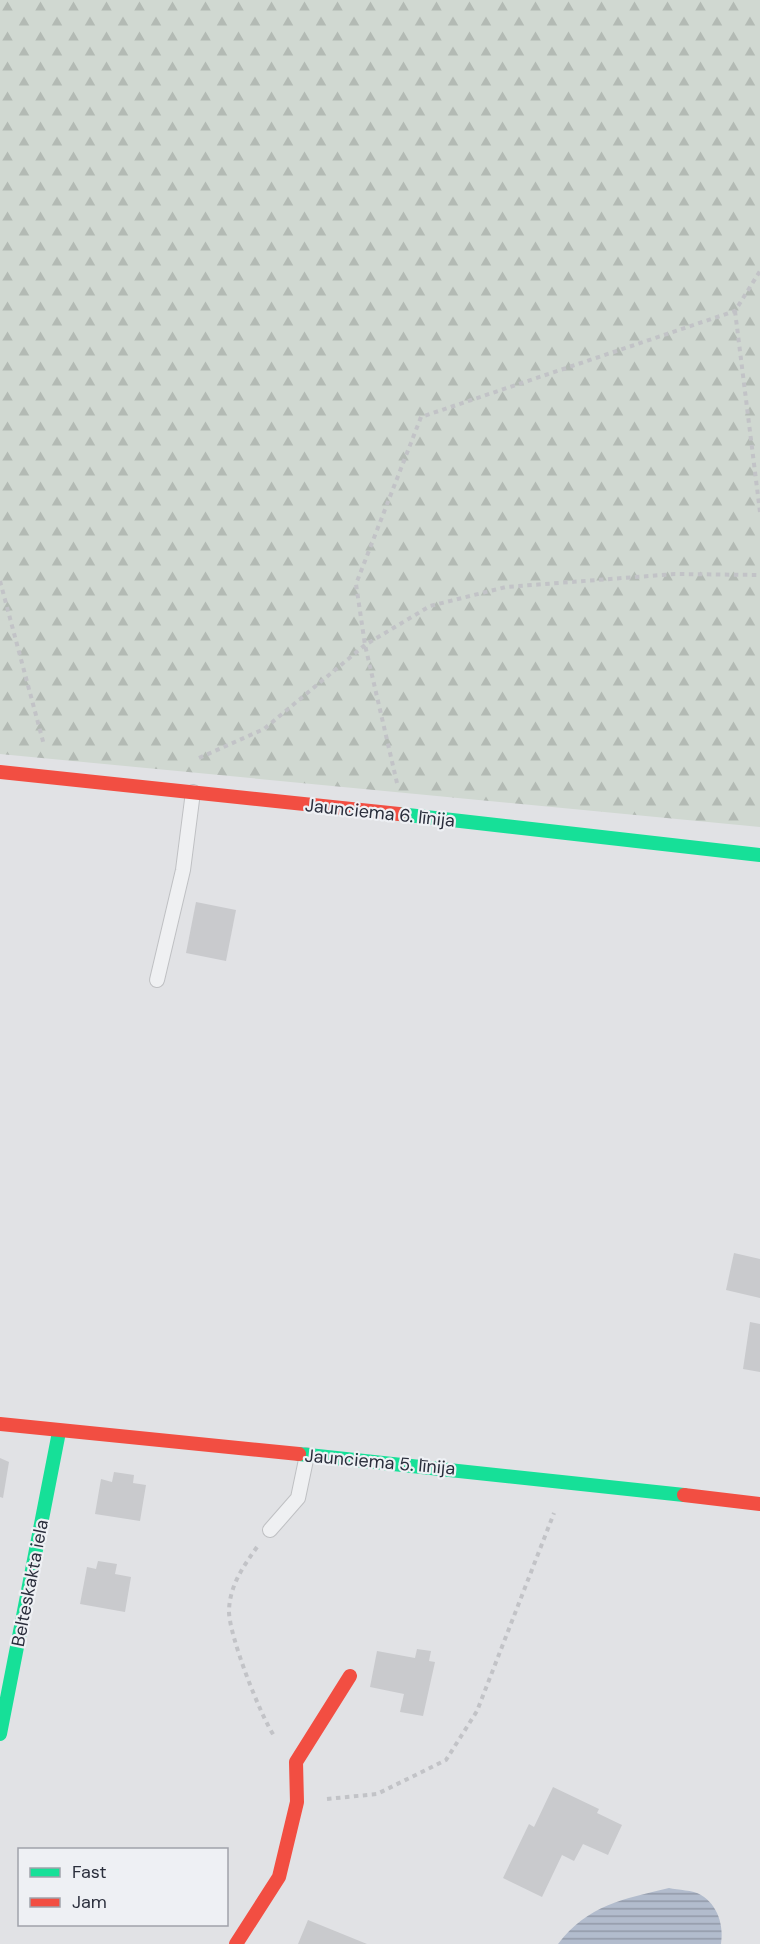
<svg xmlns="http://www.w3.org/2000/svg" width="760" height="1944" viewBox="0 0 760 1944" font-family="'DM Sans',sans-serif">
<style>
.forest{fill:url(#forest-firs)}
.water{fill:url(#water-rules)}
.building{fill:#c9cacd}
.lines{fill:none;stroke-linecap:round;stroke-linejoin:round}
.lane-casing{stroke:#bfc0c3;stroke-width:16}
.path{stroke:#c2c3c7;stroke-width:4;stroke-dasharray:4.5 4.5;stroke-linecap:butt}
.lane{stroke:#eff0f2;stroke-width:14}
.fast{stroke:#16e098;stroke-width:14}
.jam{stroke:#f24e42;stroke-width:14}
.labels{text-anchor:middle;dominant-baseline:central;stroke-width:4.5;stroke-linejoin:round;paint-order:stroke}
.street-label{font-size:18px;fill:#2a2e3c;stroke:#eef0f4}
</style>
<defs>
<pattern id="forest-firs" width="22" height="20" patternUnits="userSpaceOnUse" patternTransform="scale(1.5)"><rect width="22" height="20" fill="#d0d8d1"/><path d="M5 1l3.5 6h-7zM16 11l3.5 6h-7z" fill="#b3bab4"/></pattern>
<pattern id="water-rules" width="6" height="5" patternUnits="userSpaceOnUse" patternTransform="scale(1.5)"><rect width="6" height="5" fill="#b2bccd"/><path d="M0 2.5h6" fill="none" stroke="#9199a8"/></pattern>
</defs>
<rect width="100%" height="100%" fill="#e1e2e5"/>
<polygon class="forest" points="0,0 760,0 760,827 0,754"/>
<path class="water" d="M669,1888C678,1890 693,1890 701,1895C718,1905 724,1926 721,1944H558C588,1905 623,1899 669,1888Z"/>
<g class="building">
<polygon points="196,902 236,910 226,961 186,953"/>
<polygon points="734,1253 760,1259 760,1298 726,1290"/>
<polygon points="750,1322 760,1324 760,1372 743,1369"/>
<polygon points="0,1458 9,1462 3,1498 0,1497"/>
<polygon points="114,1472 134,1475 133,1483 146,1485 140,1521 95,1514 101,1479 112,1482"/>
<polygon points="98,1561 117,1564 115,1574 131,1577 125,1612 80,1604 87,1567 96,1569"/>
<polygon points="417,1649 431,1651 429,1661 435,1662 423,1716 400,1712 404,1694 370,1687 377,1651 415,1658"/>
<polygon points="553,1787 599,1809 597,1813 622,1825 608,1855 583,1844 574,1861 562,1855 542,1897 503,1878 529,1824 534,1827"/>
<polygon points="308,1920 367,1944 298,1944"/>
</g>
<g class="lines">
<g class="lane-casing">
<g id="lane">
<polyline points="157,980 183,870 193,792"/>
<polyline points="270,1530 298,1498 307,1455"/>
</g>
</g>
<g class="path">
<polyline points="735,311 760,512"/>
<polyline points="0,581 44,745"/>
<polyline points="199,758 264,729 365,645 430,606 506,587 675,574 760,575"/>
<polyline points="397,783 365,645 356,584 421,417 735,311 760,271"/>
<path d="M257,1547C243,1567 230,1585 229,1610C228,1633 261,1718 275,1737"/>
<polyline points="327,1799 377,1794 446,1760 477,1711 554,1513"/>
</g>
<use href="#lane" class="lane"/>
<g class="fast">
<polyline points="399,814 760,855"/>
<polyline points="299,1454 684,1495"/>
<polyline points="0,1734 59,1432"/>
</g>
<g class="jam">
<polyline points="0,772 399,814"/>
<polyline points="0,1424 299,1454"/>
<polyline points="684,1495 760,1504"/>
<polyline points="236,1944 279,1877 297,1802 296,1762 350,1676"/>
</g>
</g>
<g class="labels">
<g class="street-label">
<text transform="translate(380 813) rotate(6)">Jaunciema 6. līnija</text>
<text transform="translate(380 1462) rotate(5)">Jaunciema 5. līnija</text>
<text transform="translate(30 1583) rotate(-79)">Belteskakta iela</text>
</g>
</g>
<rect x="18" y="1848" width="210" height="78" fill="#eef0f4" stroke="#a0a2aa" stroke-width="1.5"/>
<rect x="30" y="1868" width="30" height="9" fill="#16e098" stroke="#a0a2aa" stroke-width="1.5"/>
<text x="72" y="1878" font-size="18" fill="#2a2e3c">Fast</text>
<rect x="30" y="1898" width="30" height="9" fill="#f24e42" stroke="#a0a2aa" stroke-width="1.5"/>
<text x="72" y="1908" font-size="18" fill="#2a2e3c">Jam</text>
</svg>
